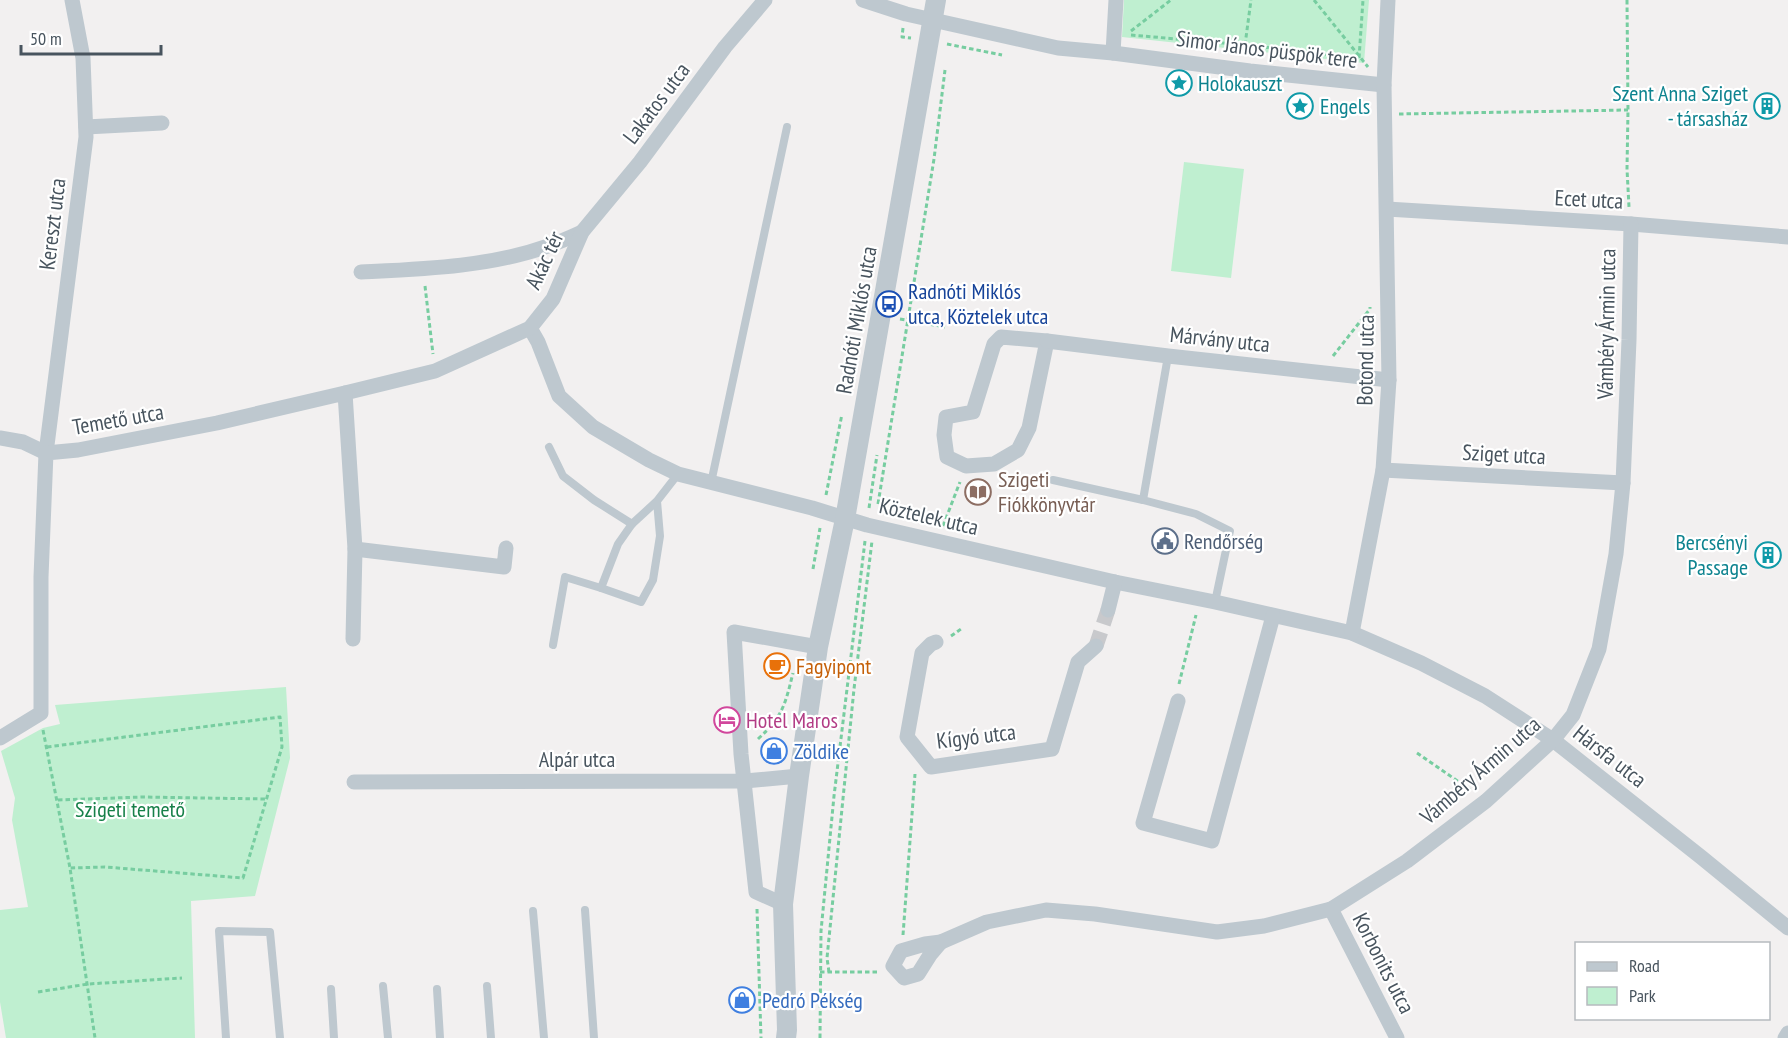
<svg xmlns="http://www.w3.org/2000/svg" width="1788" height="1038" viewBox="0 0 1788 1038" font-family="'PT Sans Narrow',sans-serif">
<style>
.green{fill:#bfefd0}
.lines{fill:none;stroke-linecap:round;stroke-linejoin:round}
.minor-tunnel{stroke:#c8c9cc;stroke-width:15;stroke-dasharray:15 8;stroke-linecap:butt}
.path{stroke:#77cda0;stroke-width:3;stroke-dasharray:4.5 3;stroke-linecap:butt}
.service{stroke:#bec8cf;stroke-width:8}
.minor{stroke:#bec8cf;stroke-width:15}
.tertiary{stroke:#bec8cf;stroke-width:20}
.labels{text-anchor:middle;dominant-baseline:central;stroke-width:4.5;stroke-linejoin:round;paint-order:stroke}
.street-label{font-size:22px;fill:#48545e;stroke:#fff}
.culture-label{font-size:22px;fill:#0d838f;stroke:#fff;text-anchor:start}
.transit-label{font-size:22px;fill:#164399;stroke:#fff;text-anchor:start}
.education-label{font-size:22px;fill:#785e54;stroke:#fff;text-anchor:start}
.service-label{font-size:22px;fill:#4e5e75;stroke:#fff;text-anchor:start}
.food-label{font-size:22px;fill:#c56008;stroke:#fff;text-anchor:start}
.hotel-label{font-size:22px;fill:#b23c85;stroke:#fff;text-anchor:start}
.shop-label{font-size:22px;fill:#366cbe;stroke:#fff;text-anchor:start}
.park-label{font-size:22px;fill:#178049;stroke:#fff}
</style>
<rect width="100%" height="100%" fill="#f2f0f0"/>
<g class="green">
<polygon points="1124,0 1369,0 1364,63 1122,37"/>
<polygon points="1184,162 1244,169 1231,278 1171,271"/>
<polygon points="286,687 290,758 255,896 191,901 195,1038 6,1038 0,1002 0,910 28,907 12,820 15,798 1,751 43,728 60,724 55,705"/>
</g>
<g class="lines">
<polyline class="minor-tunnel" points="1096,646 1108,610"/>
<g class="path">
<polyline points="1314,0 1368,67"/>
<polyline points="1627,0 1628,110 1627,169 1629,207"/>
<polyline points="903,28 902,37 911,38"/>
<polyline points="1131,31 1171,0"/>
<polyline points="1131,35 1245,45 1359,58"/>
<polyline points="947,44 1002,55"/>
<polyline points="1245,45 1251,0"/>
<polyline points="1359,58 1363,0"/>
<polyline points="1399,114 1628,110"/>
<polyline points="425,286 433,354"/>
<polyline points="900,319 945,327"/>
<polyline points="1333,356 1370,309 1370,307"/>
<polyline points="826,495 842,414"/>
<polyline points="878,504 934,159 945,70"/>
<polyline points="869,508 877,455"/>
<polyline points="943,526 960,482"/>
<polyline points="813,569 820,528"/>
<polyline points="951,636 961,629"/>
<polyline points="1179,684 1196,615"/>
<polyline points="43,730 70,868 95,1038"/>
<path d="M758,739C783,716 785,705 793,673"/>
<polyline points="47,747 280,717 282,747 243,878 105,867 70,868"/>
<polyline points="1417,753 1472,791"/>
<polyline points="58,800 142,797 266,799"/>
<polyline points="757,909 761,1038"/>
<polyline points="903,935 915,774"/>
<polyline points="820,972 878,972"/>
<polyline points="829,972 827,958 854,689 872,541"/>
<polyline points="38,992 88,984 182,978"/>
<polyline points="820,1038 821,931 834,796 865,541"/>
</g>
<g class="service">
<polyline points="1168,356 1143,500 1196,514 1230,531 1215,602"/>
<polyline points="549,447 563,476 594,500 632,524"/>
<polyline points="1053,480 1143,500"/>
<polyline points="711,483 787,127"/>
<polyline points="657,501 632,524 618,544 601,588 641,602 653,580 660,536 657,501 678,474"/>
<polyline points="553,645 565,577 601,588"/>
<polyline points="585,910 594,1038"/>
<polyline points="533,911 544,1038"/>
<polyline points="383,986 388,1038"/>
<polyline points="487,986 491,1038"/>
<polyline points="331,989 334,1038"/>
<polyline points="437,989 440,1038"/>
<polyline points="226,1038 219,931 270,932 280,1038"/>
</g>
<g class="minor">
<polyline points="863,0 906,14 1058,48 1113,53 1250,71 1384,85"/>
<polyline points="1113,53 1116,0"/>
<polyline points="86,127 162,123"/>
<polyline points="1387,209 1631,224 1788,237"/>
<path d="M361,272C423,269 489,267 548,246C560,242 571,237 582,232"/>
<polyline points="530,328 538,342 559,396 593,427 649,460 678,474 812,508 867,525 1115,582 1215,602 1352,633 1421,663 1485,696 1553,740 1701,857 1788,928"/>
<polygon points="1001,337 1047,341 1029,428 1018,450 994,464 966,466 947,457 944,435 946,417 973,412 994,344"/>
<polyline points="1047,341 1168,356 1389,380"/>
<polyline points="345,393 435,371 530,328 553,299 582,232 640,162 725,47 765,0"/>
<polyline points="0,438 23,442 46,453 86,137 83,58 72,0"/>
<polyline points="1383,470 1623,483"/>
<polyline points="355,549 504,567 506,548"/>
<polyline points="1108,610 1115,582"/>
<polyline points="1352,633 1383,470 1389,380 1384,85 1388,0"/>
<polyline points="936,642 931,644 922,653 907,737 931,767 1052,749 1078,662 1096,646"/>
<polyline points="1178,701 1143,823 1212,841 1273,616"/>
<polyline points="0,738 41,713 41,577 46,453 78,450 217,423 345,393 355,549 353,639"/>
<polyline points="354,782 745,781 799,776"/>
<polyline points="783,904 756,892 741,754 734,632 818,647"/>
<polyline points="1331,909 1397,1038"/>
<polyline points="941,942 987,922 1046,910 1095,914 1217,932 1264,926 1331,909 1407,861 1486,801 1553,740 1573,715 1599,649 1616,554 1623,483 1629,340 1631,224"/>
<polygon points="941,942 930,955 918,974 904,978 893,966 901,951 925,944"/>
<polyline points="1785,1038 1788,1033"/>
</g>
<polyline class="tertiary" points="786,1038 787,1030 783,904 799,776 818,647 845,519 936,0"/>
</g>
<defs>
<g id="sight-ring" transform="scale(1.35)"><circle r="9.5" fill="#fff" stroke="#0f9aa8" stroke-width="1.5"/><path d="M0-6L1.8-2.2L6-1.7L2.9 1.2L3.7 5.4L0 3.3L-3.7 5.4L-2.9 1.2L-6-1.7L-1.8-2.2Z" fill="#0f9aa8"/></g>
<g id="building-ring" transform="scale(1.35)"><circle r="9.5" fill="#fff" stroke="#0f9aa8" stroke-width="1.5"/><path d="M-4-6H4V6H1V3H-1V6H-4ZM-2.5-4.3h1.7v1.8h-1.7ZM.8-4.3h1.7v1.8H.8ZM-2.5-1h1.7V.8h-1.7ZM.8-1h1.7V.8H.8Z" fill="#0f9aa8"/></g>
<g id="bus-ring" transform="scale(1.35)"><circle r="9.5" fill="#fff" stroke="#1a4fb4" stroke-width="1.5"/><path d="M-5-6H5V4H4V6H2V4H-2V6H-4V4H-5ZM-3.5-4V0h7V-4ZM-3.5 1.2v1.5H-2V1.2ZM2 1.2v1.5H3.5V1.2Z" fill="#1a4fb4"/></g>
<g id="library-ring" transform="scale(1.35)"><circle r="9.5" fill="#fff" stroke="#8d6e63" stroke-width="1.5"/><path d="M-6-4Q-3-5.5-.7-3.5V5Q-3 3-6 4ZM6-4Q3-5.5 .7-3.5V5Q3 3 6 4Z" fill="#8d6e63"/></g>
<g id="civic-ring" transform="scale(1.35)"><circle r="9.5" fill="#fff" stroke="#5c6f8a" stroke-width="1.5"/><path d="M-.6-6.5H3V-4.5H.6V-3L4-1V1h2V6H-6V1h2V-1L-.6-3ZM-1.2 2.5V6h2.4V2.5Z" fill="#5c6f8a"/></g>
<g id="cafe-ring" transform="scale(1.35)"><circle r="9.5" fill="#fff" stroke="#e8710a" stroke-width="1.5"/><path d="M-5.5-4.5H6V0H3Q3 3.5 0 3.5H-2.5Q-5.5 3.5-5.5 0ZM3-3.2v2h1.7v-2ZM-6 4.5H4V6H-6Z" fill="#e8710a"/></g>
<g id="hotel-ring" transform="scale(1.35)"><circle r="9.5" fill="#fff" stroke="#d1479c" stroke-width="1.5"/><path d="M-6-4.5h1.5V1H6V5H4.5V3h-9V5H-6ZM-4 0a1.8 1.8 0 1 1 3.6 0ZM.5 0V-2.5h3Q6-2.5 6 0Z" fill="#d1479c"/></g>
<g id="shop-ring" transform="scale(1.35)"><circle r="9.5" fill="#fff" stroke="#3f7fe0" stroke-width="1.5"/><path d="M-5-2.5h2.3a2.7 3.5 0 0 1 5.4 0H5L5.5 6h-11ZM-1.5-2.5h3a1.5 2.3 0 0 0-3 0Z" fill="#3f7fe0"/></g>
</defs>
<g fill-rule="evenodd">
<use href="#sight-ring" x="1179" y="83"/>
<use href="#sight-ring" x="1300" y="106"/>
<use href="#building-ring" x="1767" y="106"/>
<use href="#bus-ring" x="889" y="304"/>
<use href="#library-ring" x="978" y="492"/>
<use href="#civic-ring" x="1165" y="541"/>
<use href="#building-ring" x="1768" y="555"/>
<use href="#cafe-ring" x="777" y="666"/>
<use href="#hotel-ring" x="727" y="720"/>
<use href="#shop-ring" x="774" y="751"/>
<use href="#shop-ring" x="742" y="1000"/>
</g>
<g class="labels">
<g class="street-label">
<text transform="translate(1267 49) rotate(7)">Simor János püspök tere</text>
<text transform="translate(656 103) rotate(-53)">Lakatos utca</text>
<text transform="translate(1589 199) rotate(3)">Ecet utca</text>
<text transform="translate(52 224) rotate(-83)">Kereszt utca</text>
<text transform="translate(544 260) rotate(-65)">Akác tér</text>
<text transform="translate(856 320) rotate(-80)">Radnóti Miklós utca</text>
<text transform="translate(1606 324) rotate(-89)">Vámbéry Ármin utca</text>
<text transform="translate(1220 339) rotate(6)">Márvány utca</text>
<text transform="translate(1365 360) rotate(-89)">Botond utca</text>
<text transform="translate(118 419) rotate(-10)">Temető utca</text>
<text transform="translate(1504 454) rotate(3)">Sziget utca</text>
<text transform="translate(929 516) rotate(13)">Köztelek utca</text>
<text transform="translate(976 736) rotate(-7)">Kígyó utca</text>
<text transform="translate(1610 756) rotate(38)">Hársfa utca</text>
<text x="577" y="759">Alpár utca</text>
<text transform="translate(1480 770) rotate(-41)">Vámbéry Ármin utca</text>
<text transform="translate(1384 963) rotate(63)">Korbonits utca</text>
</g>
<g class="culture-label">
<text x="1198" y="83">Holokauszt</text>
<text x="1748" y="93" text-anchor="end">Szent Anna Sziget<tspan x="1748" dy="25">- társasház</tspan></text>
<text x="1320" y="106">Engels</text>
<text x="1748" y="542" text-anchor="end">Bercsényi<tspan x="1748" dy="25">Passage</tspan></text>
</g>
<g class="transit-label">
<text x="908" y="291">Radnóti Miklós<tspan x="908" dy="25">utca, Köztelek utca</tspan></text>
</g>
<g class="education-label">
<text x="998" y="479">Szigeti<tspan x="998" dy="25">Fiókkönyvtár</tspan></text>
</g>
<g class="service-label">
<text x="1184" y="541">Rendőrség</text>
</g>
<g class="food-label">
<text x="796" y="666">Fagyipont</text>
</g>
<g class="hotel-label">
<text x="746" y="720">Hotel Maros</text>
</g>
<g class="shop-label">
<text x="794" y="751">Zöldike</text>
<text x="762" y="1000">Pedró Pékség</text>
</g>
<g class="park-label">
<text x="130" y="809">Szigeti temető</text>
</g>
</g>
<rect x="1575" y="942" width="195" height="78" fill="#ffffff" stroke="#b6bbbf" stroke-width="1.5"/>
<rect x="1587" y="962" width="30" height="9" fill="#bec8cf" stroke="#b6bbbf" stroke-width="1.5"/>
<text x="1629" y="972" font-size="18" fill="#48545e">Road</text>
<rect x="1587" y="987" width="30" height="18" fill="#bfefd0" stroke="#b6bbbf" stroke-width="1.5"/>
<text x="1629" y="1002" font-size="18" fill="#48545e">Park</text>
<path d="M21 45v9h140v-9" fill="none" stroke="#48545e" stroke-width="3"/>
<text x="30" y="45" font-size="18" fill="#48545e" stroke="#ffffff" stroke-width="4.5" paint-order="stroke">50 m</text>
</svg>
